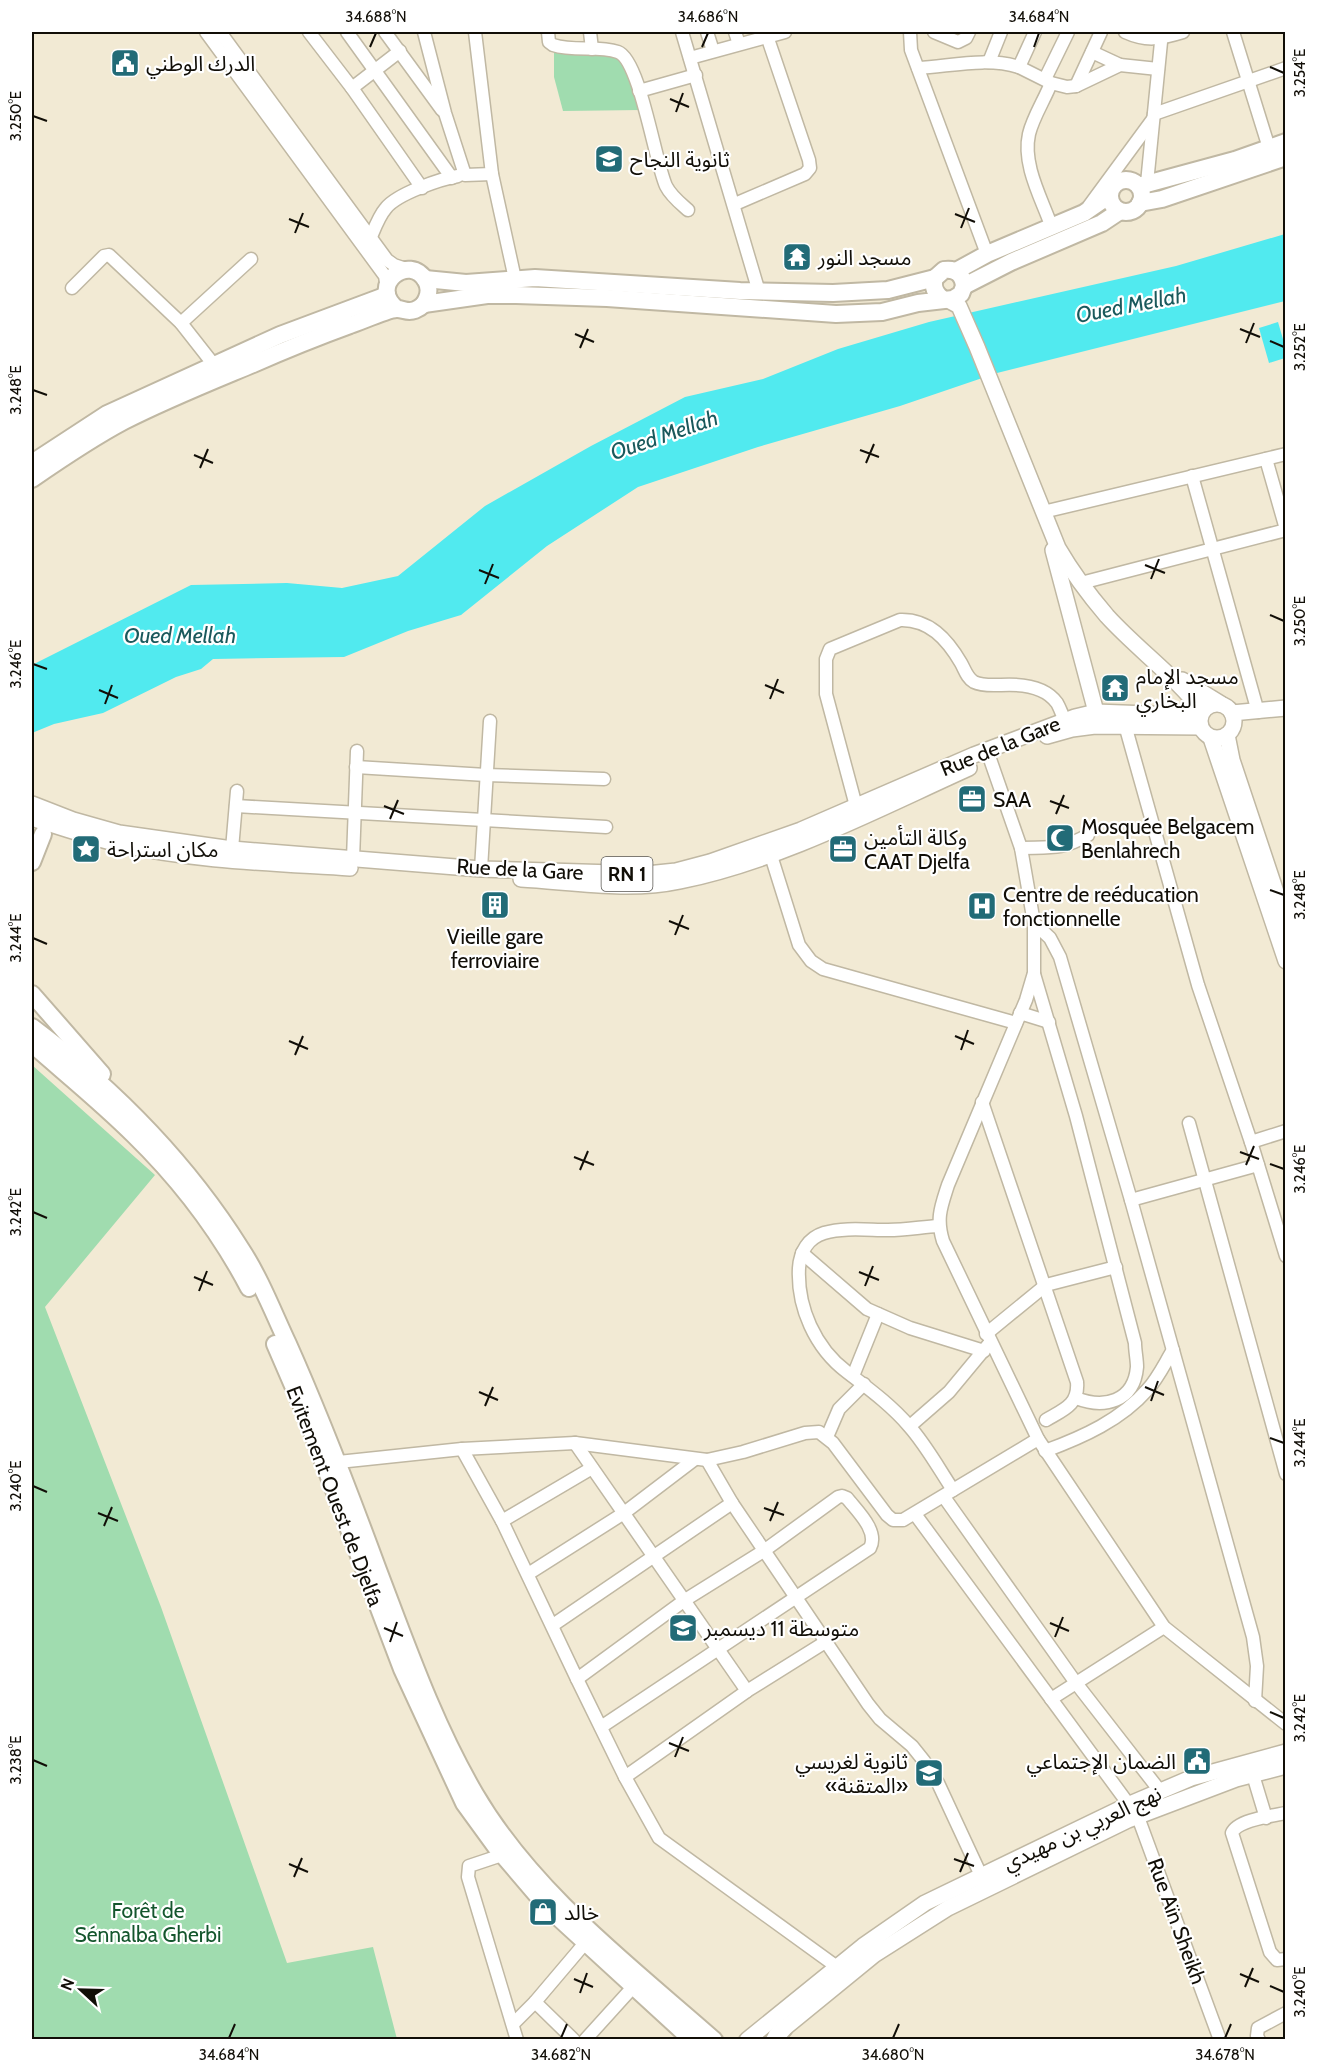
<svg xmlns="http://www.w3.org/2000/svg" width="1317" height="2071" viewBox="0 0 1317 2071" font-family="Cabin,'Noto Sans Arabic',sans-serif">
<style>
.green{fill:#a0dcaf}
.water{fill:#51eaef}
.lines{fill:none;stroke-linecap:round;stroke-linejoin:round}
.minor-casing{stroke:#c0b8a3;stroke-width:15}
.major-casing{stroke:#c0b8a3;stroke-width:18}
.highway-casing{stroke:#c0b8a3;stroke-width:20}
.minor{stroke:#fff;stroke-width:12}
.major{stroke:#fff;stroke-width:15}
.highway{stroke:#fff;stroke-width:16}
.ticks{fill:none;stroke:#110e07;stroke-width:2}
.labels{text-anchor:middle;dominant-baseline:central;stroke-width:4.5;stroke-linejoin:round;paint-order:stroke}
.shield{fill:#fff;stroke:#585651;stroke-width:1.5}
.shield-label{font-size:20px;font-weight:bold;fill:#110e07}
.poi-label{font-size:21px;fill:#110e07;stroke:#fff;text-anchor:start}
.street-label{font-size:21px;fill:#110e07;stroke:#fff}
.park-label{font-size:21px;fill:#14562d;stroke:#fff}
.water-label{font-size:22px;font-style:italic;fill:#1a595c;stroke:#fff}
.neatline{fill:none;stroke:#110e07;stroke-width:2}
.ticks-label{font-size:15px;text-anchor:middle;fill:#110e07}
</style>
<rect width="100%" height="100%" fill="#f2ead4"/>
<g class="green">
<polygon points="554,50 619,55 641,110 563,111 554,77"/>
<polygon points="32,1065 155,1175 45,1307 161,1607 287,1963 373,1947 397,2039 32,2039"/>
</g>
<g class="water">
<polygon points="1285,234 1285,301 997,373 900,406 758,447 638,487 547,546 461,615 408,631 344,657 213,659 201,669 176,677 103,713 54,724 32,733 32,665 191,585 287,583 342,588 398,576 485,506 591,446 685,397 763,379 838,349 929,322 1176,266"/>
<polygon points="1278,322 1285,346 1285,358 1269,363 1259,328"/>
</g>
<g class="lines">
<g class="minor-casing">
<g id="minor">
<polyline points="206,32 385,276 387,288"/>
<polyline points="220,32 387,260 394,265 409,270"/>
<polyline points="309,32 352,88 422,188"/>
<polyline points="347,32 452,178"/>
<polyline points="385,32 442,110"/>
<polyline points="424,32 445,113 465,175 492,174"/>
<polyline points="475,32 492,174 515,279"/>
<path d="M548,32L549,42L553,45C574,52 598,45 618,52C640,60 655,162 666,186C671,196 680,203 688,210"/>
<polyline points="590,32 592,49"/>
<polyline points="682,32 759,292"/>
<polyline points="707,32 713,51"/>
<polyline points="735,32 739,44"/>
<polyline points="910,32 911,50 987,254"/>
<polyline points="934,32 958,42 966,38 969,32"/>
<path d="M1125,32C1147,42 1160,39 1183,32"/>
<polyline points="1233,32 1269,148"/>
<polyline points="1092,52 1120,65"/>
<polyline points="690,58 785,32"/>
<polyline points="989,62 1001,32"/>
<polyline points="1019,67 1051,83 1067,87 1076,86 1120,65 1158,69"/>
<path d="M918,68C952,66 986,57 1019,67L1035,32"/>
<polyline points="1045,79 1068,32"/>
<path d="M1051,83C1045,99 1033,117 1029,134C1022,165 1042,199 1052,228"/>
<polyline points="1076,86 1101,32"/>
<polyline points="352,88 400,51"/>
<polyline points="639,91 696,75"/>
<polyline points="1154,114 1286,68"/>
<polyline points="1147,183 1162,32"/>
<polyline points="735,204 805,174 810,168 809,160 767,36"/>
<polyline points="1089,206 1153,119"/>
<path d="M371,237C375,227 379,216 386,208C397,194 440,179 458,176"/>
<polyline points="72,288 104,256 109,255 181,323 214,365"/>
<polyline points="181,323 251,259"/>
<polyline points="1266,459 1286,529"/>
<polyline points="1192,476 1258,712"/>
<polyline points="1043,512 1286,454"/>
<polyline points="1081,583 1286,530"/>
<polyline points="1125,725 1198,985 1251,1142 1286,1256"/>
<path d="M990,759L1021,848L1034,923V973L1026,1000L948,1185C941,1207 936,1218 943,1241L1038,1439L1164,1627L1286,1724"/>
<polyline points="356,767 486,775 604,779"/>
<polyline points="236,806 606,827"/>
<path d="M856,806L826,694V659L830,649L900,620C929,619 947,639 961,663C965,670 967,678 974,682C982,686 992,685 1001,685C1019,684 1045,686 1057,703C1060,708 1062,715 1065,720"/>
<polyline points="768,846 799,945 811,961 823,969 1016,1023"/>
<path d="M1021,848C1050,847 1062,850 1088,835"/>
<polyline points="232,849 237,791"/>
<polyline points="353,859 357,751"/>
<polyline points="481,869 490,721"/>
<polyline points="1034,923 1050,938 1060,957 1131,1200 1253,1637 1257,1666 1255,1701"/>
<path d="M1034,974L1076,1116L1135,1343C1135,1351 1137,1359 1137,1367C1134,1402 1104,1409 1076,1398"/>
<polyline points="1020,1013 1049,1022"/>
<path d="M982,1102L1077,1382C1079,1405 1063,1410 1046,1420"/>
<polyline points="1189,1123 1286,1474"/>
<polyline points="1251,1142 1286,1131"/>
<polyline points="1131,1200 1258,1165"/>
<path d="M938,1226C922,1227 905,1230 888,1230C868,1230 844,1227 824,1233C808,1238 800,1252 799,1268C797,1307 815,1348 847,1372C869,1389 891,1405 909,1426C926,1445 939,1469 953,1490"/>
<polyline points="802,1253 867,1309 910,1328 984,1351"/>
<polyline points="986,1334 1046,1285 1116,1267"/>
<polyline points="853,1376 878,1314"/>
<polyline points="910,1426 949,1392 988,1345"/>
<polyline points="827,1437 839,1409 864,1384"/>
<polyline points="575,1443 747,1691"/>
<polyline points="462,1449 502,1521 577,1679 625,1777 659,1838 844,1972"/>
<path d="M1045,1451C1083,1437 1121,1420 1148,1389C1158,1378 1165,1363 1173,1350"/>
<polyline points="707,1460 732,1503 868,1704 880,1719 912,1746 924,1761 938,1783 984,1882"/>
<polyline points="329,1463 462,1449 575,1443 707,1460 743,1452 805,1433 819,1432 833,1443 887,1515 893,1520 903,1520 1038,1439"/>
<polyline points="944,1497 1076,1683 1160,1791"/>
<polyline points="915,1514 1138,1817 1220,2040"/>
<polyline points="502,1521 592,1468"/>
<polyline points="528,1574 624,1513 695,1459"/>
<polyline points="553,1625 732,1503"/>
<path d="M577,1679L685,1600L765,1550L838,1497L842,1496L847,1498C857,1511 879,1531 870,1548L601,1727"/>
<polyline points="1051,1699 1164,1627"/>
<polyline points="1253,1775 1266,1818"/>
<polyline points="625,1777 747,1691 827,1641"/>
<path d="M1286,1813C1271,1816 1237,1820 1232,1833L1270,1952L1277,1960L1286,1959"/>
<polyline points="502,1855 469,1866 468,1877 517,2040"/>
<polyline points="535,2002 574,2040"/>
<polyline points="513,2024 535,2002 585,1943"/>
<polyline points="585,2040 633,1987"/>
<polyline points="1259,2040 1257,2036 1258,2028 1286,2013"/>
</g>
</g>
<g class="major-casing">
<g id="major">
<path d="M948,300L959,306L977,347L1058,548C1072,572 1089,595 1107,616C1137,649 1175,676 1202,711"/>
<polyline points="1053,550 1096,712"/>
<polyline points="1182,680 1221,704"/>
<circle cx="1217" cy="721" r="17"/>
<polyline points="1232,713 1286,708"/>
<polyline points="1227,735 1232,760 1286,922"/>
<polyline points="1047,736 1072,729 1095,726 1200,727"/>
<polyline points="1211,738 1286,961"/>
<polyline points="32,804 73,820 119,833 232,849 481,869 647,874 676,871 710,862 801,830 974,755 1075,717 1096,712 1200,716"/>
<path d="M32,818C60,827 89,837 119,844C194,861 273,863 350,868"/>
<path d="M521,879C573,882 629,892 680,881C779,861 878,809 969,768"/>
<polyline points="776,2035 874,1955 948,1908 1128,1820 1236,1779 1286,1766"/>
<polyline points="747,2040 863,1946 925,1903 1130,1804 1191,1778 1286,1752"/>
</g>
</g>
<g class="highway-casing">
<g id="highway">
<circle cx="1126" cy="196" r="16"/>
<polyline points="1139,186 1235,160 1286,142"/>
<polyline points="1140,203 1162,199 1286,157"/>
<polyline points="956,271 987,254 1084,213 1110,195"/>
<polyline points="425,279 466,283 535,278 740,291 833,293 888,290 935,278"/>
<polyline points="964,286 1011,262 1102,223 1120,211"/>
<path d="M424,304L487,295H516L607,298L836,314L882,312L918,303L953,299L961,294L964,286C963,275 956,268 944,270L935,278C932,287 935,294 943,299"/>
<polyline points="32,463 107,414 280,335 387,295"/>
<path d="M32,479C61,459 92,438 124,421C165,400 210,382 253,364C285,350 317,337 350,325C360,322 388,309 397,309C404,309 407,313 415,310C420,308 425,304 427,298C429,293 429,286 426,281C410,252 367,285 397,309"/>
<polyline points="32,862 43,834"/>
<polyline points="32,994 102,1074"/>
<path d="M32,1027C113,1088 187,1163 241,1249C260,1278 273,1312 288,1344C321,1418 350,1494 378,1570C407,1646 434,1724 475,1794C533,1893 629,1965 714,2040"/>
<path d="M32,1044C66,1074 102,1103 134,1135C180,1180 219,1231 249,1288"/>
<polyline points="275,1344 304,1411 402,1669 464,1803 496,1847 548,1908 692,2040"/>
<polyline points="774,2040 784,2028"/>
</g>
</g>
<use href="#minor" class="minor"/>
<use href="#major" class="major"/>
<use href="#highway" class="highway"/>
</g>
<path class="ticks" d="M370,47L376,33M702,47L708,33M1034,47L1039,33M1270,67L1284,73M670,99L689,107M676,112L683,93M33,116L47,121M955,214L975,222M289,219L309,227M961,228L969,208M295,233L303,213M1240,329L1260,337M575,334L594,342M1270,341L1284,347M1246,343L1254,323M580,348L588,329M33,390L47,395M860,450L879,457M194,455L213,463M866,463L874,444M200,468L208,449M1145,565L1165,573M479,570L499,578M1151,579L1159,559M485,584L493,564M1270,615L1284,621M33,664L47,669M765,685L784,693M99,690L118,698M770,699L778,679M105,704L112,685M1050,801L1069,808M384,806L404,814M1056,814L1064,795M390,819L398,800M1270,890L1284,895M669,921L689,929M675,935L683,915M33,938L47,944M955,1036L974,1044M289,1041L308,1049M961,1050L968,1030M295,1055L303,1036M1240,1152L1259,1159M574,1157L594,1165M1270,1164L1284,1169M1246,1165L1254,1146M580,1170L588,1151M33,1212L47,1218M859,1272L879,1280M194,1277L213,1285M865,1286L873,1266M199,1291L207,1271M1145,1387L1164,1395M479,1392L498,1400M1151,1401L1158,1381M485,1406L493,1387M1270,1438L1284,1443M33,1486L47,1492M764,1508L784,1515M98,1513L118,1521M770,1521L778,1502M104,1526L112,1507M1050,1623L1069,1631M384,1628L403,1636M1055,1637L1063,1617M390,1642L397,1622M1270,1712L1284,1718M669,1743L689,1751M675,1757L683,1737M33,1760L47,1766M954,1859L974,1866M289,1864L308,1872M960,1872L968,1853M294,1877L302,1858M1240,1974L1259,1982M574,1979L593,1987M1270,1986L1284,1992M1245,1987L1253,1968M580,1993L587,1973M229,2038L235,2024M561,2038L567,2024M893,2038L899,2024M1225,2038L1231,2024"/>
<defs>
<g id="civic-square" transform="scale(1.5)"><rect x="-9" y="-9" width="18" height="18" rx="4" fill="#226b77" stroke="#fff"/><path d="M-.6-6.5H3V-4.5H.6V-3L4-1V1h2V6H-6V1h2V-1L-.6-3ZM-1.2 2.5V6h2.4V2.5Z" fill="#fff"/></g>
<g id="school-square" transform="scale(1.5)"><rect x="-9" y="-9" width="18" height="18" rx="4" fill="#226b77" stroke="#fff"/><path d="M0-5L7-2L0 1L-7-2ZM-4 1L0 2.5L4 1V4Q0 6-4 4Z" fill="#fff"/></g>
<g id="temple-square" transform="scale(1.5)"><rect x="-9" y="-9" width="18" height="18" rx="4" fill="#226b77" stroke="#fff"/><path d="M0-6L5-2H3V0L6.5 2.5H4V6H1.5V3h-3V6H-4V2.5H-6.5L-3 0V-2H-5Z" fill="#fff"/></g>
<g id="office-square" transform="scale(1.5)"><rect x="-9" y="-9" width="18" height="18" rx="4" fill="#226b77" stroke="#fff"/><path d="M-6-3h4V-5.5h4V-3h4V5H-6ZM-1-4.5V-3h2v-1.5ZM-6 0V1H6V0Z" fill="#fff"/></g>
<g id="mosque-square" transform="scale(1.5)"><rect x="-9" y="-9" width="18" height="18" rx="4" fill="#226b77" stroke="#fff"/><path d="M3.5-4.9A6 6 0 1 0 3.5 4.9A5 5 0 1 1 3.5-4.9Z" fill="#fff"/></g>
<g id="sight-square" transform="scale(1.5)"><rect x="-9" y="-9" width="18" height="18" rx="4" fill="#226b77" stroke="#fff"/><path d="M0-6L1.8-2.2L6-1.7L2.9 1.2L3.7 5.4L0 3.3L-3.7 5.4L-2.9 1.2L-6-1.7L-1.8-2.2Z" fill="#fff"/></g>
<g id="building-square" transform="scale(1.5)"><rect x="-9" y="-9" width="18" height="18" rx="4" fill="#226b77" stroke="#fff"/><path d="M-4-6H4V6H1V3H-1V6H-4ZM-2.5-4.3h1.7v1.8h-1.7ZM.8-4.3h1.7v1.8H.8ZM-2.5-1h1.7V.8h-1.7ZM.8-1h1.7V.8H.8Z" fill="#fff"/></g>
<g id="hospital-square" transform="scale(1.5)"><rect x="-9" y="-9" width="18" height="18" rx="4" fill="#226b77" stroke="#fff"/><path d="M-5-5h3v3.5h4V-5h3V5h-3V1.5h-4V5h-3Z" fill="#fff"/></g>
<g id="shop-square" transform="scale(1.5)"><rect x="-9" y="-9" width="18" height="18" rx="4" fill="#226b77" stroke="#fff"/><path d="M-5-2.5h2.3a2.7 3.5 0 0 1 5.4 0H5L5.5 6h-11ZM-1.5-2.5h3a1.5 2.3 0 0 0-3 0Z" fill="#fff"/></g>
</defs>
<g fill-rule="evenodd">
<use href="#civic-square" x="125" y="63"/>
<use href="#school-square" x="609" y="159"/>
<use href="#temple-square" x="797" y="257"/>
<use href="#temple-square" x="1115" y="688"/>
<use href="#office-square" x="972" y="799"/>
<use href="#mosque-square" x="1060" y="838"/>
<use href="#sight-square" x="86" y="849"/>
<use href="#office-square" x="843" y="849"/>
<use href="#building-square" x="495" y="905"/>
<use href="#hospital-square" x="982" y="906"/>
<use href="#school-square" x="683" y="1628"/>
<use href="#civic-square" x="1197" y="1761"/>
<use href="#school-square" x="929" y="1773"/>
<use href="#shop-square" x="543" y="1912"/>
</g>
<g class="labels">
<rect class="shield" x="601.5" y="857" width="51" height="34" rx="4.5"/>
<g class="shield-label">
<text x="627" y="874">RN 1</text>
</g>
<g class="poi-label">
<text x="146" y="63">الدرك الوطني</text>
<text x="630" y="159">ثانوية النجاح</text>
<text x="818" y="257">مسجد النور</text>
<text x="1136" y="676">مسجد الإمام<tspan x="1136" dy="24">البخاري</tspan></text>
<text x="993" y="799">SAA</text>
<text x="1081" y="826">Mosquée Belgacem<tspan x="1081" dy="24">Benlahrech</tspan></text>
<text x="864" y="837">وكالة التأمين<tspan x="864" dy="24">CAAT Djelfa</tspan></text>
<text x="107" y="849">مكان استراحة</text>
<text x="1003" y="894">Centre de reéducation<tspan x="1003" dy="24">fonctionnelle</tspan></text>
<text x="495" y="936" text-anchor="middle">Vieille gare<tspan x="495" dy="24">ferroviaire</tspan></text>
<text x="704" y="1628">متوسطة 11 ديسمبر</text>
<text x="908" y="1761" text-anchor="end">ثانوية لغريسي<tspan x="908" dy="24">«المتقنة»</tspan></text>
<text x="1176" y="1761" text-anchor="end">الضمان الإجتماعي</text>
<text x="564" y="1912">خالد</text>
</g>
<g class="street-label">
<text transform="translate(1000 746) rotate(-22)">Rue de la Gare</text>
<text transform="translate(520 869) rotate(3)">Rue de la Gare</text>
<text transform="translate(335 1496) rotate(69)">Evitement Ouest de Djelfa</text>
<text transform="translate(1082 1828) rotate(-25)">نهج العربي بن مهيدي</text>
<text transform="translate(1177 1921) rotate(70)">Rue Aïn Sheikh</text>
</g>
<g class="park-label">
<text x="148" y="1910">Forêt de<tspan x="148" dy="24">Sénnalba Gherbi</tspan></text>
</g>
<g class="water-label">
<text transform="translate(1131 305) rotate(-11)">Oued Mellah</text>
<text transform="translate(664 435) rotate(-19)">Oued Mellah</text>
<text x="180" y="635">Oued Mellah</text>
</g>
</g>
<rect width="1317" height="2071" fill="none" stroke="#ffffff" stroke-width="66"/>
<g transform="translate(81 1990) rotate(292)" stroke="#ffffff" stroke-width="4.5" paint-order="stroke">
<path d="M0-4.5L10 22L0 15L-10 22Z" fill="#110e07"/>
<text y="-9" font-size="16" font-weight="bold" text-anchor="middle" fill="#110e07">N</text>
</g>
<rect x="33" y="33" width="1251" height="2005" class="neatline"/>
<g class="ticks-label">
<text x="376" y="22">34.688°N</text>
<text x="708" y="22">34.686°N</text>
<text x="1039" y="22">34.684°N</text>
<text transform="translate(1300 73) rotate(-90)" y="5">3.254°E</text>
<text transform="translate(16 116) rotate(-90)" y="5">3.250°E</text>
<text transform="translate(1300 347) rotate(-90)" y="5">3.252°E</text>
<text transform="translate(16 390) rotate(-90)" y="5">3.248°E</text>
<text transform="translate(1300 621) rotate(-90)" y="5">3.250°E</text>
<text transform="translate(16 664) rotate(-90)" y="5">3.246°E</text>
<text transform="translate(1300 895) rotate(-90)" y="5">3.248°E</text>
<text transform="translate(16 938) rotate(-90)" y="5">3.244°E</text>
<text transform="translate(1300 1169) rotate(-90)" y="5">3.246°E</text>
<text transform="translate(16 1212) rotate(-90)" y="5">3.242°E</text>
<text transform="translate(1300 1443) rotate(-90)" y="5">3.244°E</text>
<text transform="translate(16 1486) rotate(-90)" y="5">3.240°E</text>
<text transform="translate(1300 1718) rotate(-90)" y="5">3.242°E</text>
<text transform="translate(16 1760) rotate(-90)" y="5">3.238°E</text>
<text transform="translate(1300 1992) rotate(-90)" y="5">3.240°E</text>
<text x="229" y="2060">34.684°N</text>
<text x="561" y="2060">34.682°N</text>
<text x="893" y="2060">34.680°N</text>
<text x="1225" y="2060">34.678°N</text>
</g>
</svg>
